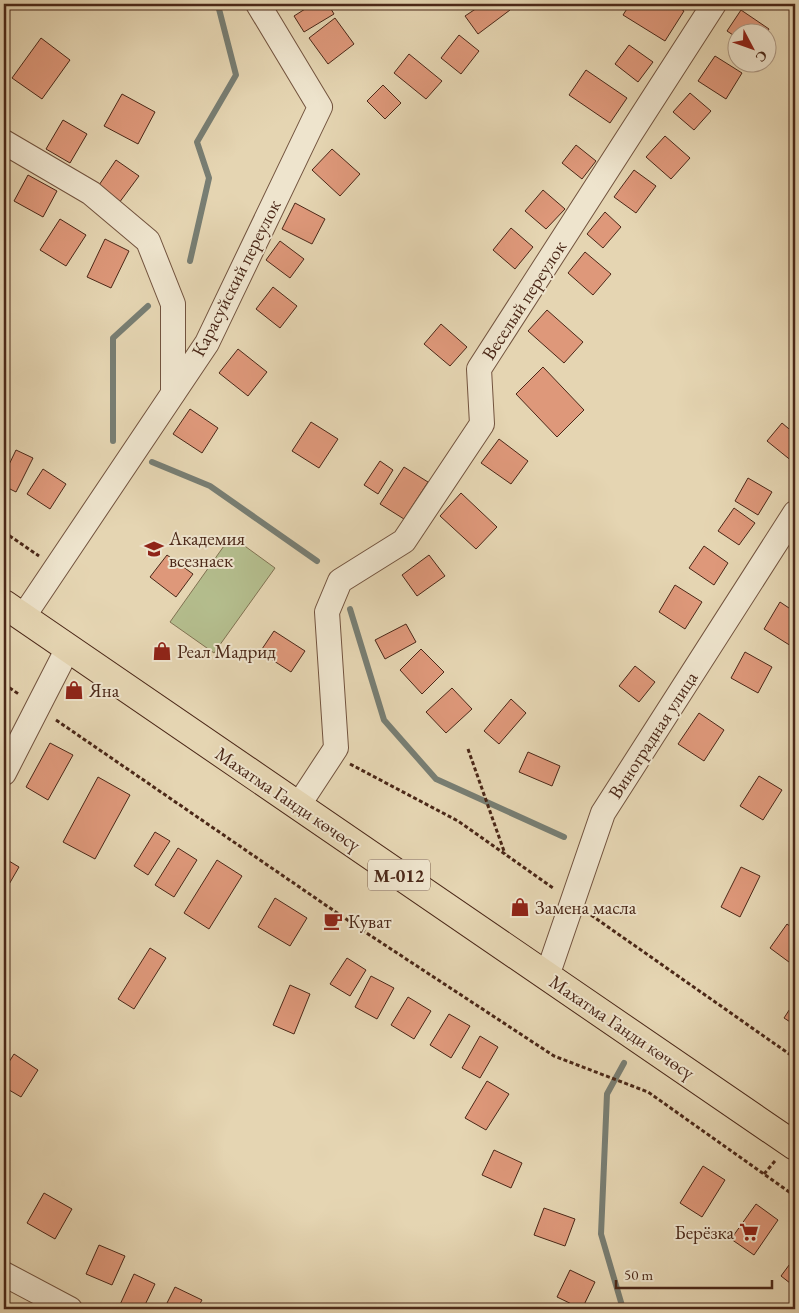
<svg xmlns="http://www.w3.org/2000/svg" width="799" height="1313" viewBox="0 0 799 1313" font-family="'EB Garamond',serif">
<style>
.green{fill:#b4bd8d;stroke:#807252}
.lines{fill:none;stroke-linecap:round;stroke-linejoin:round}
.stream{stroke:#787e73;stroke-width:6}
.building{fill:#de987a;stroke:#4b2818}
.street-casing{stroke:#72533e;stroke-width:26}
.primary-casing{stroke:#4b2818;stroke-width:30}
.path{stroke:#4b2818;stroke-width:3;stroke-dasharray:4 2.5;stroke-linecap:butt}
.street{stroke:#eee4cd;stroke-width:24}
.primary{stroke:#e5d5b2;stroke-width:28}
.labels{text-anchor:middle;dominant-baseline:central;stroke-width:4;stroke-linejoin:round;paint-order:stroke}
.shield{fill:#eee4cd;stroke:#7c604e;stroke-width:1}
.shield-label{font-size:18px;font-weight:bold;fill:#4b2818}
.street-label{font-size:19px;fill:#4b2818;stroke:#eee4cd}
.poi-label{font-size:19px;fill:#4b2818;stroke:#eee4cd;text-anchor:start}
</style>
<rect width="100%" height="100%" fill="#e5d5b2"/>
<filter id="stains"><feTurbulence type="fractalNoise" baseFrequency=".004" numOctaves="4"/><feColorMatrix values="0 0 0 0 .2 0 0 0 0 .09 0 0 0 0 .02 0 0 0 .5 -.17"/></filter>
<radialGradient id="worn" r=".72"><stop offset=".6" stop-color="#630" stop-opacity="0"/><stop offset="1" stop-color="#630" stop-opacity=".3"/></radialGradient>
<polygon class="green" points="231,536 275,568 214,653 170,622"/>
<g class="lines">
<g class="stream">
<polyline points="190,261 209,178 197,142 236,75 219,9 214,4"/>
<polyline points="113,441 113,338 148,306"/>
<polyline points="152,462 210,486 317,561"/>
<polyline points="350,609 384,720 436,779 564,837"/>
<polyline points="623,1309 601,1234 607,1094 624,1063"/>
</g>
</g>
<g class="building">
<polygon points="313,4 328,4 334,14 304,32 294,16"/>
<polygon points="483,4 505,4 510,10 478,34 465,16"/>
<polygon points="630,4 673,4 684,11 665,41 623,15"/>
<polygon points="741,10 769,29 766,34 736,32 736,37 727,31"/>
<polygon points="335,18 354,44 328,64 309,38"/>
<polygon points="459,35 479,51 461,74 441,58"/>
<polygon points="41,38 70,60 42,99 12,78"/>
<polygon points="629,45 653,62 638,82 615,64"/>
<polygon points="409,54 442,81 426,99 394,73"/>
<polygon points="715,56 742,73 726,99 698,81"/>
<polygon points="586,70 627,98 610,123 569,95"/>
<polygon points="383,85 401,103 385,119 367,101"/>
<polygon points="690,93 711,111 694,130 673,112"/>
<polygon points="122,94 155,112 138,144 104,126"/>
<polygon points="63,120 87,134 70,163 46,149"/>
<polygon points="665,136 690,158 671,179 646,157"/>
<polygon points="576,145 596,161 582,179 562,163"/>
<polygon points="332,149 360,174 340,196 312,170"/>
<polygon points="116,160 139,176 119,203 97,188"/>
<polygon points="634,170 656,186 636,213 614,197"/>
<polygon points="28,175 57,191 43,217 14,201"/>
<polygon points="543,190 565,209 546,229 525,211"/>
<polygon points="295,203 325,219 312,244 282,229"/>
<polygon points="605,212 621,227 603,248 587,234"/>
<polygon points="60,219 86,235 66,266 40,250"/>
<polygon points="511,228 533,247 515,269 493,250"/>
<polygon points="105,239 129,251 111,288 87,277"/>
<polygon points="280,241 304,259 290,278 266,260"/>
<polygon points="585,252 611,274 593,295 568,273"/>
<polygon points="273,287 297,306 280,328 256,309"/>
<polygon points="547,310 583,342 564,363 528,331"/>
<polygon points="441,324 467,347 450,366 424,344"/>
<polygon points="238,349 267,372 248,396 219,373"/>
<polygon points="543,367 584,410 557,437 516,394"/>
<polygon points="190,409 218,428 202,453 173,434"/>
<polygon points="311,422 338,439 319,468 292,451"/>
<polygon points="782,423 795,434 795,459 793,462 767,441"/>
<polygon points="499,439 528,461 511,484 481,463"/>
<polygon points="16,450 33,458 16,492 4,486 4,475"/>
<polygon points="380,461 393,470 378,494 364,485"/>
<polygon points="404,467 428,482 404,519 380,504"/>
<polygon points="43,469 66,484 50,509 27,494"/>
<polygon points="748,478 772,492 758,515 735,501"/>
<polygon points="461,493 497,527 476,549 440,516"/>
<polygon points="734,508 755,523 739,545 718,531"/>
<polygon points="704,546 728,563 714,585 689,568"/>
<polygon points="167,555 193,574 176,597 150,577"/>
<polygon points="429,555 445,576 417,596 402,575"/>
<polygon points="675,585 702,602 685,629 659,612"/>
<polygon points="780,602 795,612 795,639 791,646 764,629"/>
<polygon points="406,624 416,642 385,659 375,640"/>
<polygon points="274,631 305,651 291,672 260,652"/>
<polygon points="421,649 444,672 422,694 400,670"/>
<polygon points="745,652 772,667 758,693 731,678"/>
<polygon points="635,666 655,682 639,702 619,686"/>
<polygon points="452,688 472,709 446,733 426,712"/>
<polygon points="511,699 526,713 499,744 484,731"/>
<polygon points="699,713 724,730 704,761 678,744"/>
<polygon points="50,743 73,755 48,800 26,787"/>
<polygon points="528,752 560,766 552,786 519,772"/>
<polygon points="759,776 782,790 763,820 740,806"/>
<polygon points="98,777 130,795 95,859 63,842"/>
<polygon points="155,832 170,841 148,875 134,866"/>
<polygon points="178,848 197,860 174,897 155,885"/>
<polygon points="4,858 19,867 4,893"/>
<polygon points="217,860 242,876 209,929 184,913"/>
<polygon points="741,867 760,876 740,917 721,907"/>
<polygon points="275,898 307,918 290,946 258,927"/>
<polygon points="787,924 795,930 795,962 793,965 770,948"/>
<polygon points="150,948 166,958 134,1009 118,999"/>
<polygon points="347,958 366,970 350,996 330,984"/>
<polygon points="371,976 394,988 377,1019 355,1007"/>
<polygon points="290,985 310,994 294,1034 273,1025"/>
<polygon points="408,997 431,1011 414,1039 391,1025"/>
<polygon points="795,1001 795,1025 784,1018"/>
<polygon points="449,1014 470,1026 451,1058 430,1045"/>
<polygon points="480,1036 498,1047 480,1078 462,1068"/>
<polygon points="14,1054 38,1070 21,1097 4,1087 4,1070"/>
<polygon points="487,1081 509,1094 486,1130 465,1118"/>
<polygon points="494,1150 522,1163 511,1188 482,1175"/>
<polygon points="703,1166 725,1180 702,1217 680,1203"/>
<polygon points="44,1193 72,1209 55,1239 27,1223"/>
<polygon points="756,1204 778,1220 754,1255 731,1239"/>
<polygon points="544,1208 575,1219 565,1246 534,1235"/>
<polygon points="99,1245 125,1256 112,1285 86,1274"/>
<polygon points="795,1257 795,1287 781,1276"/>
<polygon points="570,1270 595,1282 582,1309 557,1297"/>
<polygon points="134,1274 155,1284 143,1309 118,1309"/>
<polygon points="175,1287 202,1300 197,1309 164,1309"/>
</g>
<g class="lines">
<g class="street-casing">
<g id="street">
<polyline points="4,142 91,193 148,241 173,304 173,393"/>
<polyline points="23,617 207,343 320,107 258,4"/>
<polyline points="4,773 68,648"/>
<polyline points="298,806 336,748 327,612 340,581 404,541 482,424 479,369 714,4"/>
<polyline points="547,976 603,813 795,513"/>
<polyline points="4,1274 70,1309"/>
</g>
</g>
<g class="primary-casing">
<polyline id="primary" points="4,604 795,1146"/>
</g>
<g class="path">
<polyline points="4,532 39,556"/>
<polyline points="4,684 20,695"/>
<polyline points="56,720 362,930 554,1056 648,1092 795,1196"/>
<polyline points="468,749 505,854"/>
<polyline points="350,764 458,821 553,888"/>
<polyline points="591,915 795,1058"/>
<polyline points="764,1174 775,1161"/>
</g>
<use href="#street" class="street"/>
<use href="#primary" class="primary"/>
</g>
<defs>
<g id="school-bare" transform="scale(1.5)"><path d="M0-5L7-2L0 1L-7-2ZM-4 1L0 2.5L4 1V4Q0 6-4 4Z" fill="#8f2418" stroke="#eee4cd" stroke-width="2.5" paint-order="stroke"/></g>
<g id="shop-bare" transform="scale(1.5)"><path d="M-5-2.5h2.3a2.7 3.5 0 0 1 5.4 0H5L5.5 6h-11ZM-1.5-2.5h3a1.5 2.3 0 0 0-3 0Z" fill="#8f2418" stroke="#eee4cd" stroke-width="2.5" paint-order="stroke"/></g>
<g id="cafe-bare" transform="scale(1.5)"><path d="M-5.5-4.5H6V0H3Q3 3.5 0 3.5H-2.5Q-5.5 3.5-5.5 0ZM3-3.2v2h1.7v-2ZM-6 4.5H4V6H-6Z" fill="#8f2418" stroke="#eee4cd" stroke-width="2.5" paint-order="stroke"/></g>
<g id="supermarket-bare" transform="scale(1.5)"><path d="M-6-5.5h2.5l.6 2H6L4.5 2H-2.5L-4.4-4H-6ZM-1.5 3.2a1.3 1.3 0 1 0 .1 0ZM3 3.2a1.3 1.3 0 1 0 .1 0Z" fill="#8f2418" stroke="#eee4cd" stroke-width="2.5" paint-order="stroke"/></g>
</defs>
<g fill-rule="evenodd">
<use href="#school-bare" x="154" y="549"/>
<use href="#shop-bare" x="162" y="651"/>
<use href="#shop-bare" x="74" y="690"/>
<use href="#shop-bare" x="520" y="907"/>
<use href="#cafe-bare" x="333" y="921"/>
<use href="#supermarket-bare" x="749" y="1232"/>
</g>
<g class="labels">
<rect class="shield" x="368" y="859.5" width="62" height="31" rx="4"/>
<g class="shield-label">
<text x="399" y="875">М-012</text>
</g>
<g class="street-label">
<text transform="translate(236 278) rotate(-63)">Карасуйский переулок</text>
<text transform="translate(524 300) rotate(-57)">Веселый переулок</text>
<text transform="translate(653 735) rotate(-57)">Виноградная улица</text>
<text transform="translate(288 799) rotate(34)">Махатма Ганди көчөсү</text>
<text transform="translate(622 1027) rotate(34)">Махатма Ганди көчөсү</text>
</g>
<g class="poi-label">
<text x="169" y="538">Академия<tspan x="169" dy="22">всезнаек</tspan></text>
<text x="177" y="651">Реал Мадрид</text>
<text x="89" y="690">Яна</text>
<text x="535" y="907">Замена масла</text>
<text x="348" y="921">Куват</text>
<text x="734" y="1232" text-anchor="end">Берёзка</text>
</g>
</g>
<rect width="799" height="1313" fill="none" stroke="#e5d5b2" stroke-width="20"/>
<rect x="5" y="5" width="789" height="1303" fill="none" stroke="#4b2818" stroke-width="2.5"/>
<rect x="10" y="10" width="779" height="1293" fill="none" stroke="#4b2818"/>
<g transform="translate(752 48) rotate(131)"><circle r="24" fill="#eee4cd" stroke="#ad9985"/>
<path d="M0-4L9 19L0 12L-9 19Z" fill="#8f2418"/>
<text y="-8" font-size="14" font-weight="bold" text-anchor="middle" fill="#4b2818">С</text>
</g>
<path d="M616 1280v8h156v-8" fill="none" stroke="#4b2818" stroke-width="2.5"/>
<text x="624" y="1280" font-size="15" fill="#4b2818" stroke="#eee4cd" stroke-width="4" paint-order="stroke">50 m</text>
<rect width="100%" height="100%" filter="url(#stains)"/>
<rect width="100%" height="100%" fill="url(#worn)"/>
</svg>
